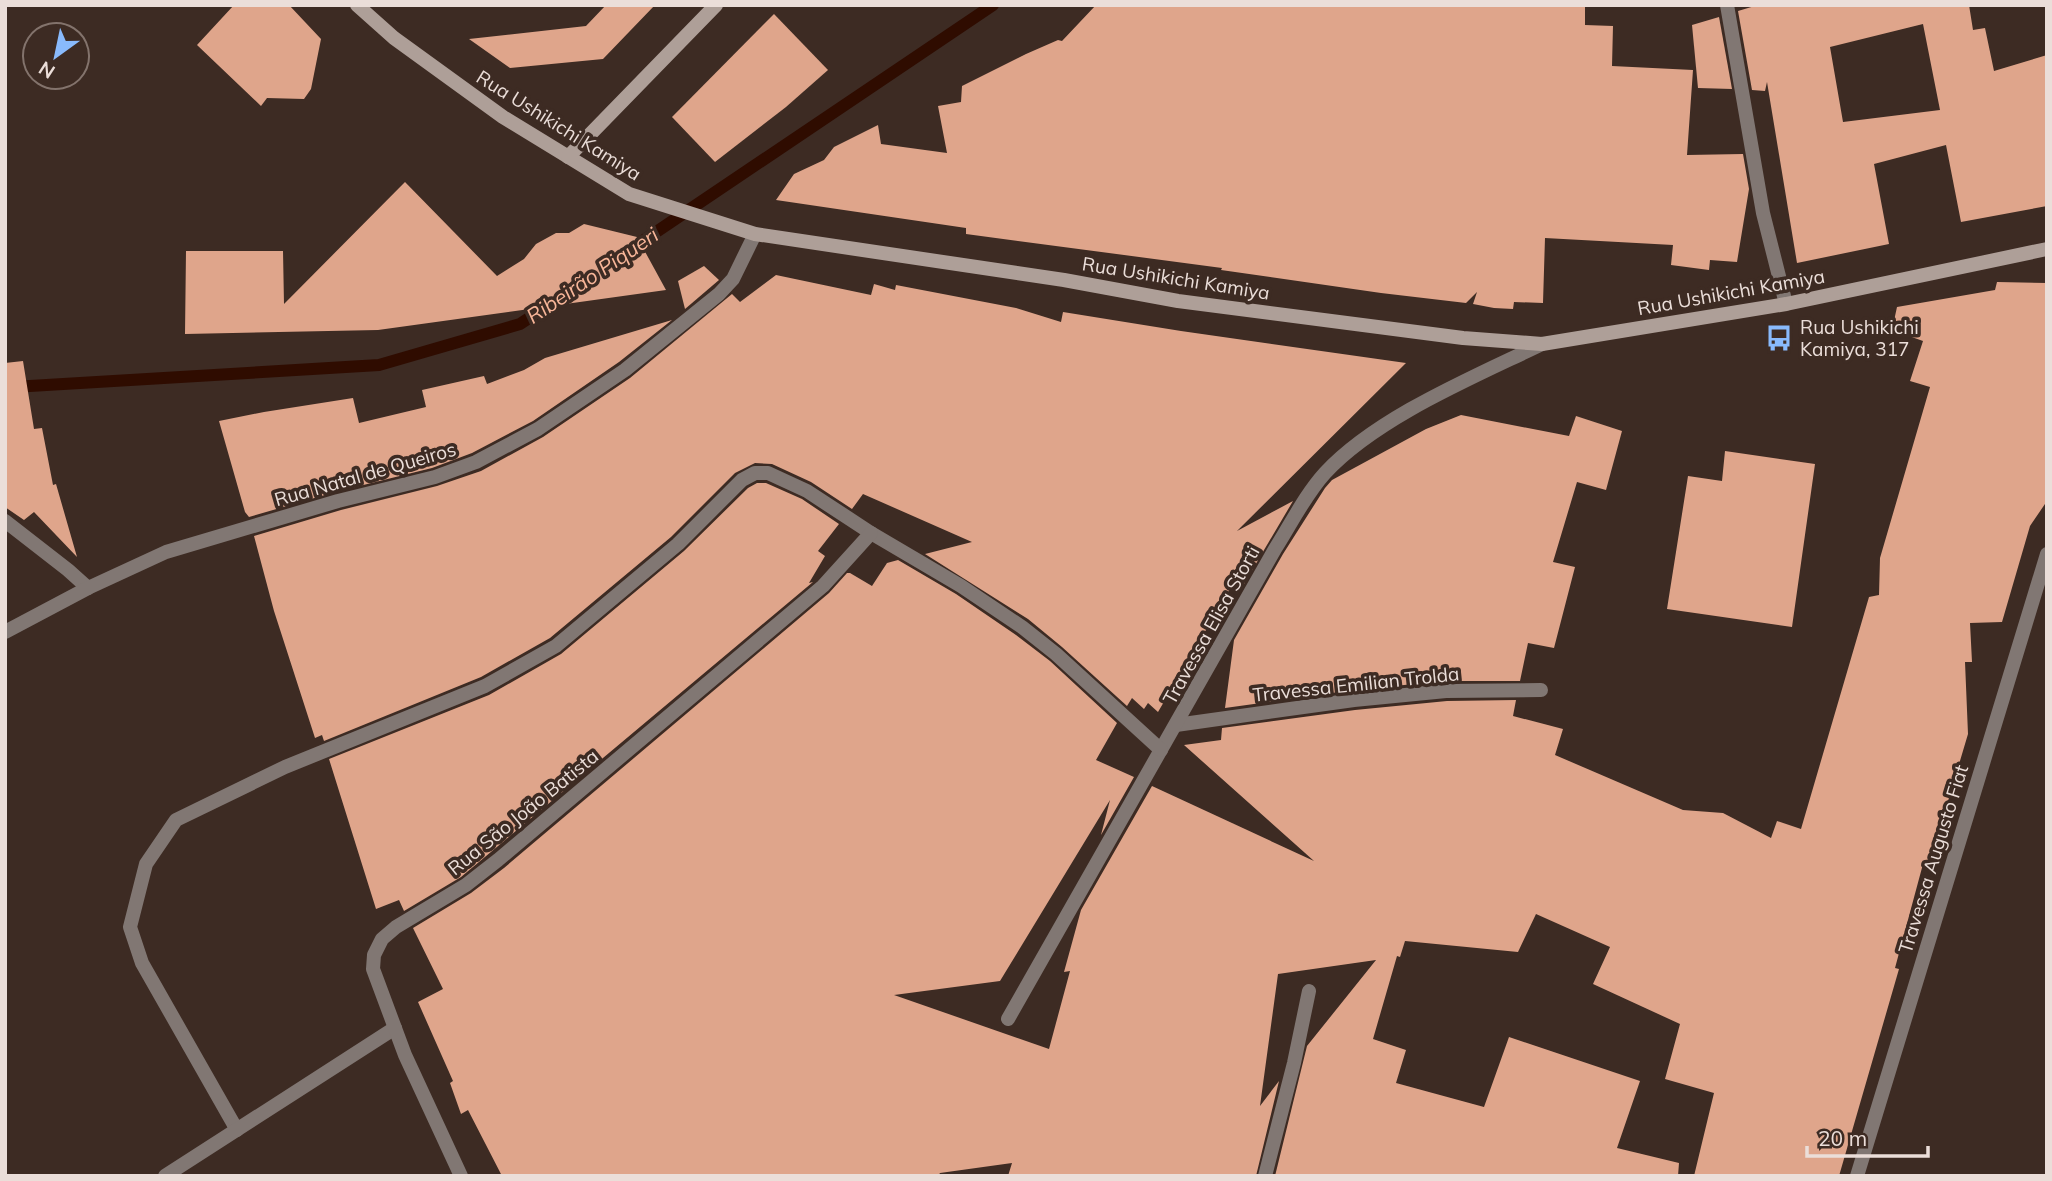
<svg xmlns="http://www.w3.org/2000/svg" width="2052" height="1181" viewBox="0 0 2052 1181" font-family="Mulish,sans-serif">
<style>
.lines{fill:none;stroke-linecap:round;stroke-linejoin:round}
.stream{stroke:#2f0c00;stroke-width:12}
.building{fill:#dfa58b;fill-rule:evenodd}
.street{stroke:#817773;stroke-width:14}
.secondary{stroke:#ae9f98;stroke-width:14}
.labels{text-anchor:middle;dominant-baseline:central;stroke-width:7;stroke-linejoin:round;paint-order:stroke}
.street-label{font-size:19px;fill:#ebded9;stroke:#3d2b23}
.poi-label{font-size:19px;fill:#ebded9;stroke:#3d2b23;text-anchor:start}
.water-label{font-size:21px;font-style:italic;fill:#f8b699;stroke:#3d2b23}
</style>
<rect width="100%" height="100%" fill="#3d2b23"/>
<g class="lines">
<g class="stream">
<polyline points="628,251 993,5"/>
<polyline points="13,387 379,365 520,324 558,299"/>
</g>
</g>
<g class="building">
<polygon points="234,5 289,5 321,39 311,89 304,99 267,98 261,106 197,45"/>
<polygon points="606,5 655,5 603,59 510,68 469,39 586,26"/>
<polygon points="1096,5 1585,5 1585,25 1613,26 1612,66 1693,70 1687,155 1743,154 1749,189 1737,262 1710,260 1709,270 1671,265 1673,245 1545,238 1543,303 1514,302 1513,309 1494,308 1473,304 1477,292 1466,303 1381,293 1221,270 1222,268 966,234 966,228 776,200 794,174 824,160 834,147 878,125 881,144 947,153 938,106 961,102 962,86 1026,54 1058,40 1062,41"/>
<path d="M1758,5H1969L1973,30L1985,28L1994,71L2047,55V206L1961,222L1946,145L1874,164L1889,244L1797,263L1767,82L1765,91L1752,90L1738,11ZM1923,24L1940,110L1843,122L1830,47Z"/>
<polygon points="774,14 828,70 786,107 715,162 672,117"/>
<polygon points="1719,17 1732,89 1698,88 1692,25"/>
<polygon points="405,182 497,276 524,259 536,244 556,233 569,233 584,224 637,237 666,290 378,330 185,334 186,251 283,251 284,304"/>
<polygon points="704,266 719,280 685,309 678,281"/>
<polygon points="776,275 871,295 874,284 895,290 896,285 1016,308 1061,322 1063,312 1181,331 1406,363 1237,531 1293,501 1241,589 1244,565 1158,712 1148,703 1144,709 1132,698 1127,706 1062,647 1028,619 925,554 972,542 863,494 852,509 811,482 772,464 755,463 735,473 671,537 550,638 481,677 324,741 322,735 315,738 274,611 254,536 341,510 437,486 481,471 543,437 630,378 732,294 740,302"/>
<polygon points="1997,282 2047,283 2047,501 2030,526 2002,622 1970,623 1972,662 1965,662 1968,734 1929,865 1923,864 1895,968 1899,969 1839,1176 1694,1176 1714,1093 1665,1079 1680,1024 1593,984 1610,947 1536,914 1518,952 1405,941 1400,957 1397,956 1373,1039 1406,1050 1396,1083 1484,1107 1509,1037 1640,1081 1617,1148 1679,1163 1678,1176 1275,1176 1307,1046 1376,960 1278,974 1260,1106 1279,1081 1256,1176 1008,1176 1012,1163 940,1173 938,1176 502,1176 468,1110 461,1114 450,1083 453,1081 418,1002 443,989 413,928 471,893 504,868 829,593 847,573 850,573 872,586 887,563 898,560 956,594 1016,635 1050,661 1117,723 1096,760 1134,777 1101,835 1110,800 1000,981 894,995 1049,1049 1070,971 1064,972 1081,910 1152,786 1314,861 1184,745 1221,740 1222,728 1355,710 1447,701 1516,700 1513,716 1563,729 1555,755 1683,810 1723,813 1771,838 1777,821 1801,829 1869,597 1879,595 1880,558 1930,387 1910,381 1923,341 1892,330 1897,307 1995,290"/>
<polygon points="672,320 619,362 533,421 472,453 432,468 335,492 249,517 245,512 219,421 264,412 353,398 359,423 426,407 422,390 484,376 487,384 524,370 545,358"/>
<polygon points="23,361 34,429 42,428 53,485 56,484 77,557 34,512 24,520 5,507 5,363"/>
<polygon points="1461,415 1569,436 1576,416 1622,431 1606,490 1577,482 1553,562 1575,567 1554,648 1528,643 1520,681 1445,681 1353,690 1225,708 1234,640 1283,554 1325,488 1332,480 1426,429"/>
<polygon points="1725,451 1815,464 1792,627 1667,609 1688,476 1722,481"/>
<polygon points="757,483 766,483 802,499 839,524 818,551 825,556 809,583 813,582 461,877 404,911 399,900 376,909 329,759 489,695 561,654 684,551 748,488"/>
</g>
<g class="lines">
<g class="street">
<polyline points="1727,5 1763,213 1786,304"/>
<polyline points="5,521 68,570 88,588"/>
<polyline points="5,632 88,588 166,552 338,501 435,477 476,462 538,429 625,370 719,294 733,279 755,234"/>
<polyline points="1176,725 1354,700 1446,691 1541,690"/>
<path d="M1008,1019L1275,549C1291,524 1305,495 1325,473C1377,417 1474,377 1542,344"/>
<polyline points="237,1130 142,963 130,927 146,864 176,820 285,767 485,686 556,646 678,544 742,480 755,473 768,473 807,491 871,533 961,586 1022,627 1056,654 1161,750"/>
<polyline points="165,1176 395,1028"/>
<polyline points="461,1176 405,1055 373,969 374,955 382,939 396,927 466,885 498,860 823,586 871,533"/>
<polyline points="1265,1176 1294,1063 1309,991"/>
<polyline points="1857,1176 2047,554"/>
</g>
<g class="secondary">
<polyline points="357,5 394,38 503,117 629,194 755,234 1064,280 1178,301 1463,338 1542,344 1786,304 2047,249"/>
<polyline points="568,157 716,5"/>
</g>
</g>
<defs>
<g id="bus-bare" transform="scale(2.1)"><path d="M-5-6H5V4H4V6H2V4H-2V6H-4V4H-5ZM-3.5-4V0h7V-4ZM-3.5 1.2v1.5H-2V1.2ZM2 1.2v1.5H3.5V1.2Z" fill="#89bafc" stroke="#3d2b23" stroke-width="2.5" paint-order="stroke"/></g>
</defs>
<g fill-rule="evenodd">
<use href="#bus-bare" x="1779" y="338"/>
</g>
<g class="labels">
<g class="street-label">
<text transform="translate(559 125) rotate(32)">Rua Ushikichi Kamiya</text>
<text transform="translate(1176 278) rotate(9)">Rua Ushikichi Kamiya</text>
<text transform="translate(1731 292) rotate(-10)">Rua Ushikichi Kamiya</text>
<text transform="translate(365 474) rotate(-16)">Rua Natal de Queiros</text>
<text transform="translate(1211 625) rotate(-61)">Travessa Elisa Storti</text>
<text transform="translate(1356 684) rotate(-6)">Travessa Emilian Trolda</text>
<text transform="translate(523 812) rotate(-39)">Rua São João Batista</text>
<text transform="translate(1933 859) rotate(-73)">Travessa Augusto Fiat</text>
</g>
<g class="poi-label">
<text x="1800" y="327">Rua Ushikichi<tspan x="1800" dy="22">Kamiya, 317</tspan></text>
</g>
<g class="water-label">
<text transform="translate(592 275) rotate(-34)">Ribeirão Piqueri</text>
</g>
</g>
<rect width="2052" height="1181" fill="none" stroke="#ebded9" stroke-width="14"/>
<g transform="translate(56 56) rotate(213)"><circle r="33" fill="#3d2b23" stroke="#83736c" stroke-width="2"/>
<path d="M0-5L12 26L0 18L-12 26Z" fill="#89bafc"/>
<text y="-10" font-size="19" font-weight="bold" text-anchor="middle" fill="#ebded9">N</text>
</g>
<path d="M1807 1146v10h121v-10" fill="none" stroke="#ebded9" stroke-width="3.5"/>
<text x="1818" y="1146" font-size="21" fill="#ebded9" stroke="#3d2b23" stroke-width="5" paint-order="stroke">20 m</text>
</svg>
